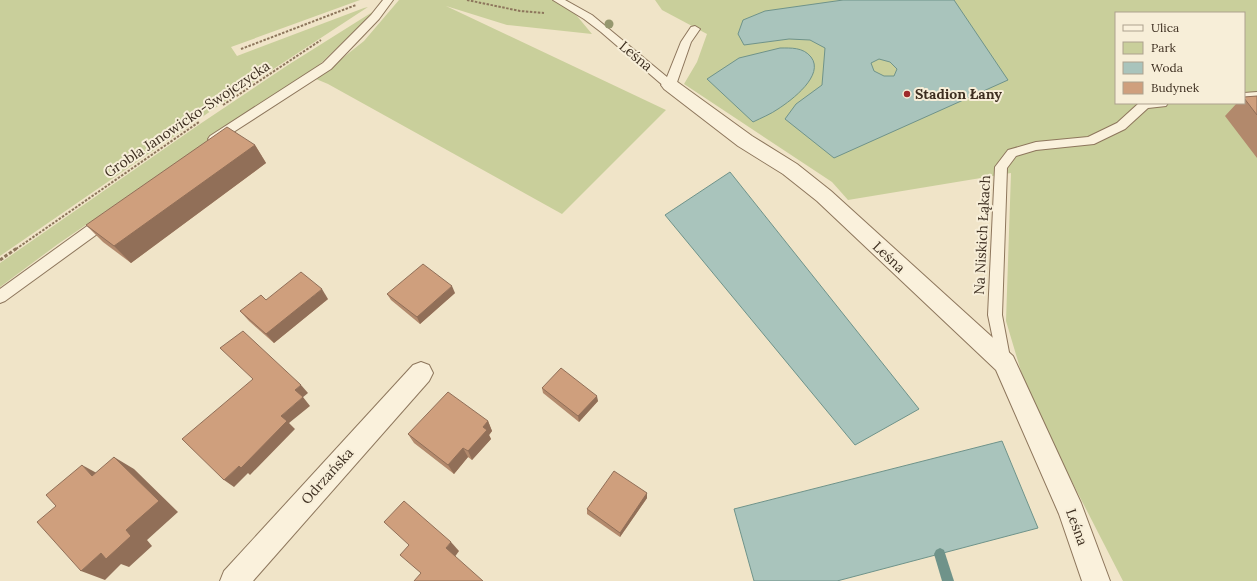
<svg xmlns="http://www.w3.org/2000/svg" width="1257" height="581" viewBox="0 0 1257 581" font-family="Lora,serif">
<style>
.green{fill:#c9cf9b;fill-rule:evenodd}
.water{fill:#a9c4bc;stroke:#6f938a;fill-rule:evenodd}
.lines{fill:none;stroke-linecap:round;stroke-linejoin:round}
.stream{fill:#6f938a;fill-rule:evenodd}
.service-casing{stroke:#8d765c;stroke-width:2}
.minor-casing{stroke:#8d765c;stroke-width:2}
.path-far1{stroke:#8d765c;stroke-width:2;stroke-dasharray:2.5 1.5;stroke-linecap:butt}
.path{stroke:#8d765c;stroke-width:3;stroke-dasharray:3.5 2;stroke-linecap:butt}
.service{fill:#faf1dc;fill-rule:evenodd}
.minor{fill:#faf1dc;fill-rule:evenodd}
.tree{fill:#96986f}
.wall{fill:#b2896c}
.shaded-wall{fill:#916f58}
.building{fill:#cf9f7d;stroke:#916f58}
.poi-dot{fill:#9e2a2b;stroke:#f7eed8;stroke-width:1.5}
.labels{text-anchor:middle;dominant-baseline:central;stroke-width:4;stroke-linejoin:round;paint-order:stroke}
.street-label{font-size:14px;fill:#3d2e20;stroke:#f7eed8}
.poi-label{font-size:14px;font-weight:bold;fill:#3d2e20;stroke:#f7eed8;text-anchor:start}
</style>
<rect width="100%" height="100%" fill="#f0e4c8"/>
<g class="green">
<polygon points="0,0 360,0 231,47 237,56 364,8 368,7 237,93 0,256"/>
<polygon points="399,0 554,0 572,10 592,34 507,25 446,6 666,110 562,214 328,84 316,79 364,41"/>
<path d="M655,0H1257V581H1123L1029,398L1006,321L1011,173L848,200L832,182L684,84L697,62L707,34L662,10ZM1116,13H1244V103H1116Z"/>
<polygon points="374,11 369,17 319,65 58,244 0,287 0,263 200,124 288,65"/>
</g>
<g class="water">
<path d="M843,0H954L1008,80L834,158L785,119L796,104L822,85L825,48L810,40L789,39L744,45L738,34L743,20L765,11ZM879,59L890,62L897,69L894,76H884L874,71L871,63Z"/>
<path d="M780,48C791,48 803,47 811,57C825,75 792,100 778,109C771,114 761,118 753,122L707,79L739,58Z"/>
<polygon points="730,172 919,409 855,445 665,215"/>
<polygon points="1002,441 1038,528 837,581 754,581 734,509"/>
</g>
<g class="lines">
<polygon class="stream" points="940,548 944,550 954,581 942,581 934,554 936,550"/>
<g class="service-casing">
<g id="service">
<polygon points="383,0 393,0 379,19 331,69 218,142 214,143 210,142 208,139 210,136 323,63 371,15"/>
<polygon points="553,0 565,0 592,15 667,77 681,42 691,27 695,26 700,29 691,42 676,85 674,88 666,88 601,32 584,19"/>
<polygon points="1257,92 1257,100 1244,101 1244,93"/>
<polygon points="1139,103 1168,103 1166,106 1148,108 1125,129 1094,144 1036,150 1016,156 1007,168 1002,315 1011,363 1009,368 1004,370 999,368 988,315 995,167 1008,150 1036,142 1088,137 1117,123"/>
<polygon points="106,215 111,216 113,220 111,224 5,301 0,303 0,289 101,216"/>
</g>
</g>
<g class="minor-casing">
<g id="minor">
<polygon points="670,79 676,81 752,136 797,164 831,191 1013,356 1081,503 1110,581 1082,581 1059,514 996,370 817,201 783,174 738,146 664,89 661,85 664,81"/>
<polygon points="421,362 429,365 433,373 429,381 253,581 220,581 224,571 413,365"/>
</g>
</g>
<g class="path-far1">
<polyline points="467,0 520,11 544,13"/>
<polyline points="241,49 356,5"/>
<polyline points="223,105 321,40"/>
<polyline points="16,249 199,122"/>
</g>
<polyline class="path" points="0,260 17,248"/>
<use href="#service" class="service"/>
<use href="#minor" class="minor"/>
</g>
<circle class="tree" cx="609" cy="24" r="4.5"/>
<g class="wall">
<polygon points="1257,96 1257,158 1225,116 1237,103 1244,103 1244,97"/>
<polygon points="255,145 266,163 131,263 103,242 86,225"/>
<polygon points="455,293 420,324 391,300 387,294"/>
<polygon points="328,299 274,343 249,321 240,311 266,300"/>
<polygon points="542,388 598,401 579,422 543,393"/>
<polygon points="488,421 492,431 489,435 491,439 472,460 468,457 454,474 414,443 408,434"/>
<polygon points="647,493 647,498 620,537 587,514 587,509"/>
</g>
<g class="shaded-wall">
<polygon points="255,145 266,163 131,263 114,246"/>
<polygon points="452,286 455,293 420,324 417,317"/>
<polygon points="322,289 328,299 274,343 266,334"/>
<polygon points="301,385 308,393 302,398 295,390"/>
<polygon points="597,396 598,401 579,422 578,416"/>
<polygon points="303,397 310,406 289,423 295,429 250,475 248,473 234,487 224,480 239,466 281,416"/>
<polygon points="488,421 492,431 489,435 491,439 472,460 468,451 483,427"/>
<polygon points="463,448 468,457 454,474 448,465"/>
<polygon points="114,457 134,469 178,512 147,540 152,546 129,567 121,564 105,580 81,571 126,530"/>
<polygon points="82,465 104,477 92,476"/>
<polygon points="647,493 647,498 620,537 620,533"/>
<polygon points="451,542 459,551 454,558 446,548"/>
</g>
<g class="building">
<polygon points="1257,96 1257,115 1244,98 1244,97"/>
<polygon points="227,127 255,145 114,246 86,225"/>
<polygon points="423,264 452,286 417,317 387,294"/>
<polygon points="301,272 322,289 266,334 240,311 261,295 266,300"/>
<polygon points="243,331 301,385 295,390 303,397 281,416 287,421 241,468 239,466 224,480 182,439 253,379 220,348"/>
<polygon points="561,368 597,396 578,416 542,388"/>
<polygon points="448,392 488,421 483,427 487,430 468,451 463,448 448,465 408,434"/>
<polygon points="114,457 159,501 126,530 131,536 106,559 101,553 81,571 37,522 56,506 46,495 82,465 92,476"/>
<polygon points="614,471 647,493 620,533 587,509"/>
<polygon points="404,501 451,542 446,548 483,581 414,581 421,573 400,555 409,545 384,522"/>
</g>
<circle class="poi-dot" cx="907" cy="94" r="4"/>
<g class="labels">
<g class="street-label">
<text transform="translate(636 56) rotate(40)">Leśna</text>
<text transform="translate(187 119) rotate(-34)">Grobla Janowicko-Swojczycka</text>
<text transform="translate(982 235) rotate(-87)">Na Niskich Łąkach</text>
<text transform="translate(889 257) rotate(43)">Leśna</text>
<text transform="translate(327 476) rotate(-48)">Odrzańska</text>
<text transform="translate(1077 527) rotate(70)">Leśna</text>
</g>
<g class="poi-label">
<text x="915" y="94">Stadion Łany</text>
</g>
</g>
<rect x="1115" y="12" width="130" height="92" fill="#f7eed8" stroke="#ada18e"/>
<rect x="1123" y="25" width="20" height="6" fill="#faf1dc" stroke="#ada18e"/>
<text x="1151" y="32" font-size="12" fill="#3d2e20">Ulica</text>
<rect x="1123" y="42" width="20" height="12" fill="#c9cf9b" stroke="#ada18e"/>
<text x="1151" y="52" font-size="12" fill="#3d2e20">Park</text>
<rect x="1123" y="62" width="20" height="12" fill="#a9c4bc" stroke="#ada18e"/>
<text x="1151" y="72" font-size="12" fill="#3d2e20">Woda</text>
<rect x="1123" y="82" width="20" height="12" fill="#cf9f7d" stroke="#ada18e"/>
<text x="1151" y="92" font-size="12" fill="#3d2e20">Budynek</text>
</svg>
